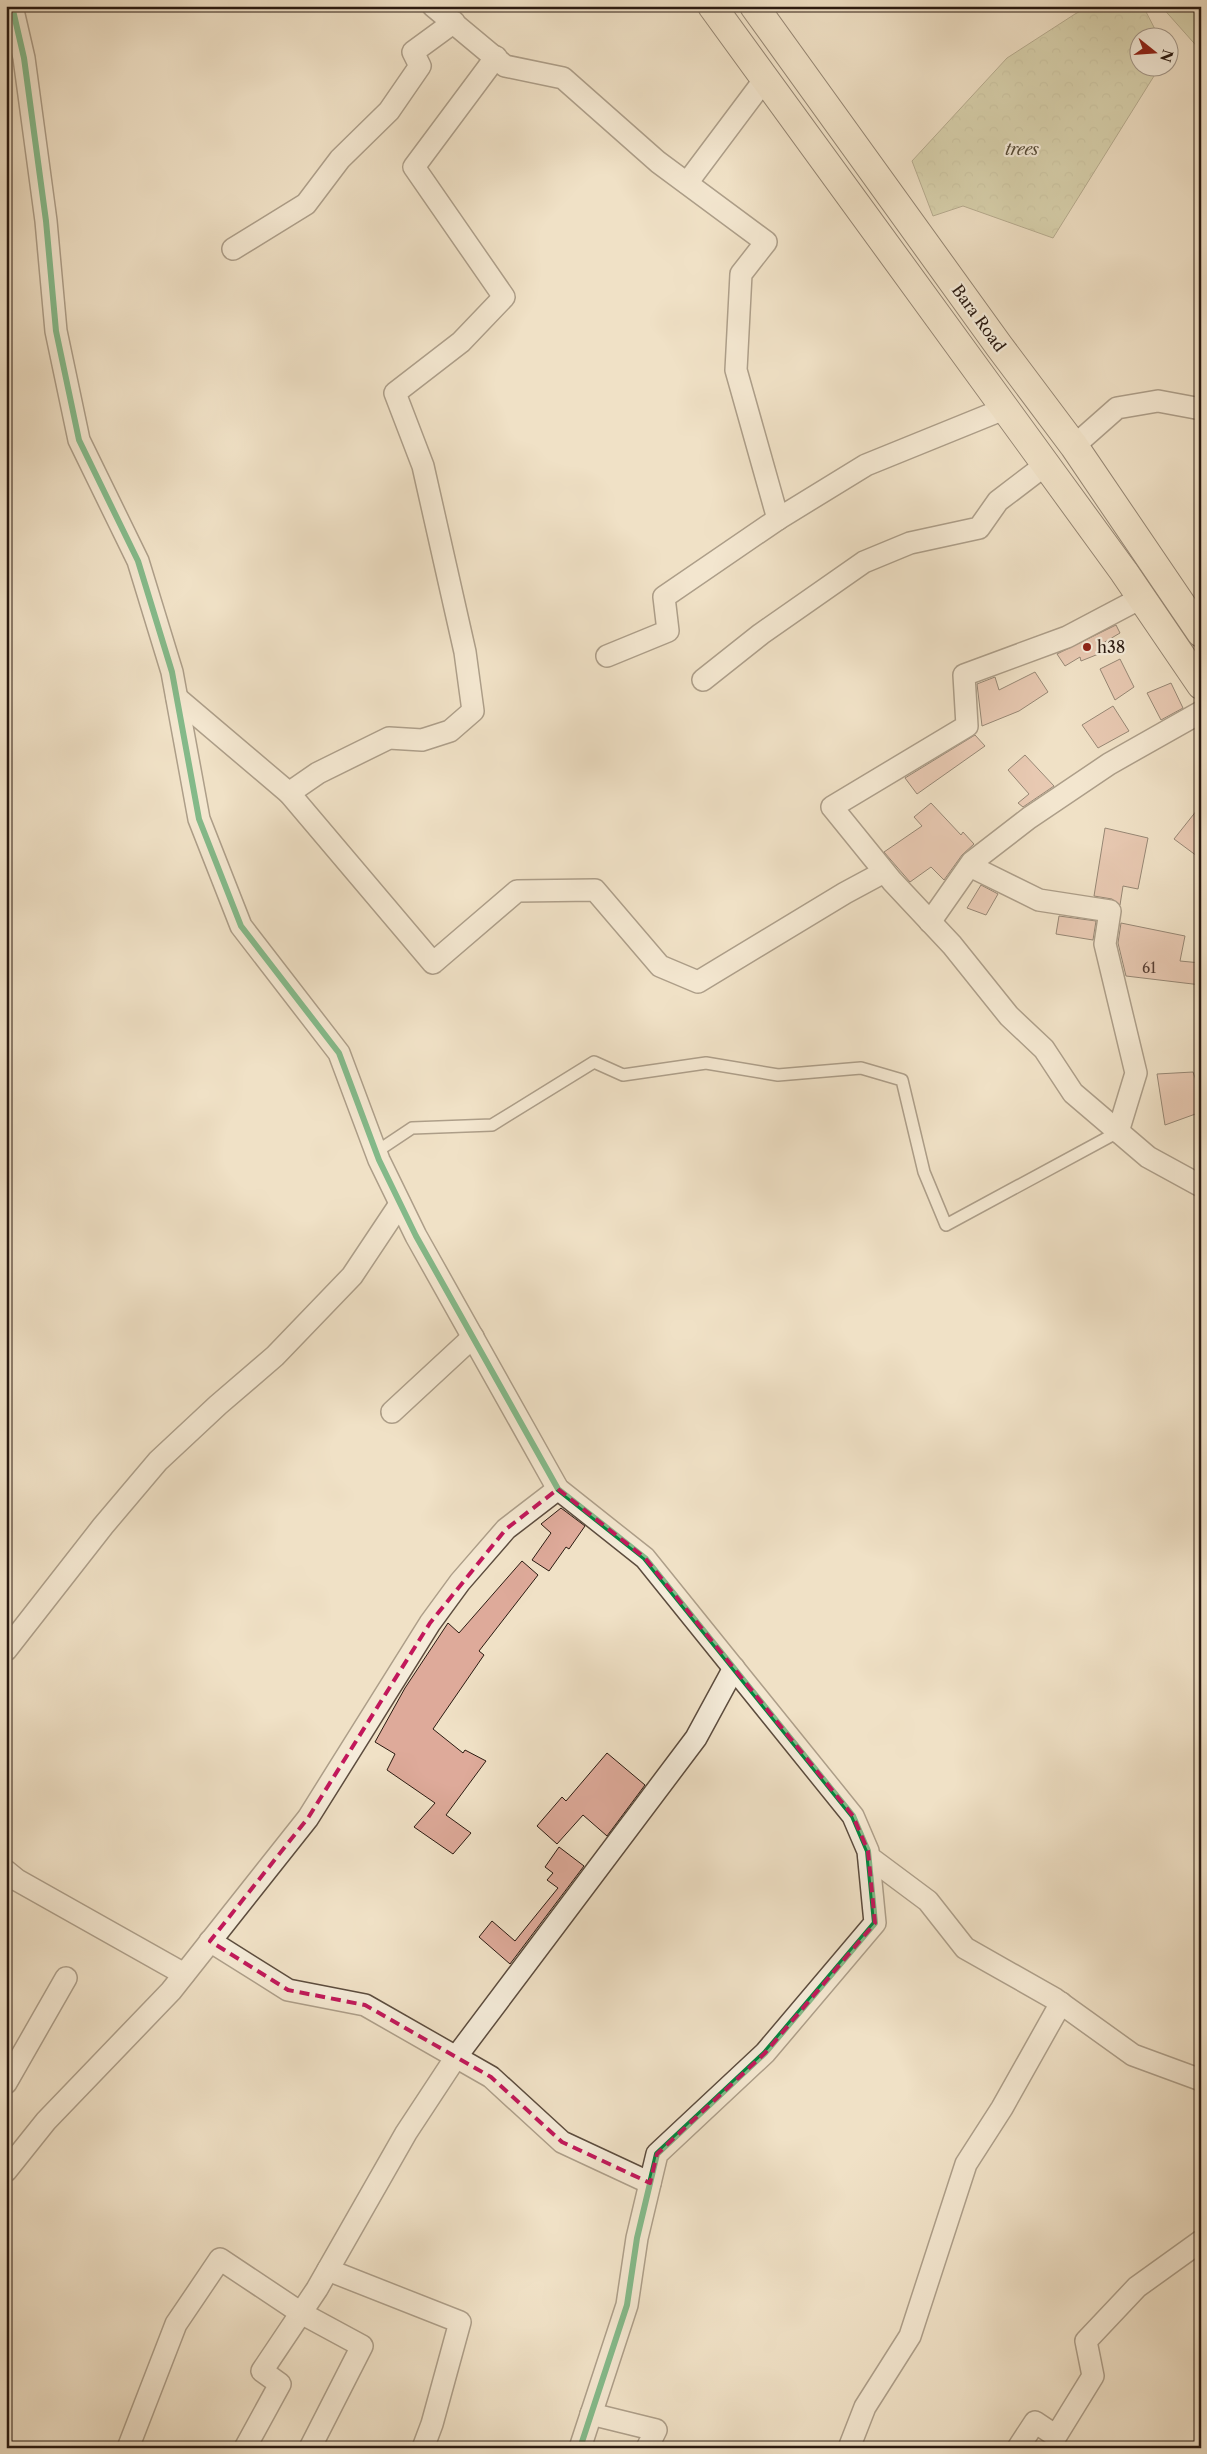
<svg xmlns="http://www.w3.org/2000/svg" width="1207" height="2454" viewBox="0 0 1207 2454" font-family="'Libre Caslon Text',serif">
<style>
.green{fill:#bdc292;stroke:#746e52}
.forest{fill:url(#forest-crowns);stroke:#746e52}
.building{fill:#deaa9a;stroke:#2a1a11}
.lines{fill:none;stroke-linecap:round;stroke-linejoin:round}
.service-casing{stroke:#5c4c3e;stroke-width:14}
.minor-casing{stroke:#5c4c3e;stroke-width:24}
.primary-casing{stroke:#2a1a11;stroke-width:30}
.service{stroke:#f5ecda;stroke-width:11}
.minor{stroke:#f5ecda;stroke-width:21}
.primary{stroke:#f0e1c6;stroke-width:28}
.cycleway-casing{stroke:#f5ecda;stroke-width:9}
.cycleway{stroke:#00873e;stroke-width:6}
.marked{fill:none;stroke:#c2185b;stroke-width:4;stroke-dasharray:10 6;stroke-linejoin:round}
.poi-dot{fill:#8f2418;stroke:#f5ecda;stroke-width:2}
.labels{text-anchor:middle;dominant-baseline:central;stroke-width:4.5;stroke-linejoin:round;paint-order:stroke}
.number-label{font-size:14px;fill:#573e33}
.park-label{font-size:16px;font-style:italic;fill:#564c38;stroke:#f5ecda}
.street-label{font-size:16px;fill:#2a1a11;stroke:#f5ecda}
.poi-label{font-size:16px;fill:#2a1a11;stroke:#f5ecda;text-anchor:start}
</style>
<defs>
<pattern id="forest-crowns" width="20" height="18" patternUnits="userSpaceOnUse" patternTransform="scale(1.25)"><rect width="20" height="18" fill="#bdc292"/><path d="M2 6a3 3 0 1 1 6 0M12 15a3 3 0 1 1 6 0" fill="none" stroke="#a3a67d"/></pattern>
</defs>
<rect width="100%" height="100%" fill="#f0e1c6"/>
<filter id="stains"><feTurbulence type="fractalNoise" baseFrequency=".004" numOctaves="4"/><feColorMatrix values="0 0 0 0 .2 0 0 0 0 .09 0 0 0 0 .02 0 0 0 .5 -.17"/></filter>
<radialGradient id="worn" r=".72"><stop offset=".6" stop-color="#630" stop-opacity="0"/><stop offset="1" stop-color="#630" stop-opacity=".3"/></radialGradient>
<polygon class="green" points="1161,6 1201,6 1201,51"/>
<polygon class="forest" points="1090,6 1143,6 1159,37 1140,38 1140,68 1159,68 1053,238 963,206 933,216 912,161 1007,58 1075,14"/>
<g class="building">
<polygon points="1116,625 1120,633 1098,646 1101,653 1081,661 1080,657 1065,666 1057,654"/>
<polygon points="1120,659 1134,687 1115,700 1100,669"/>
<polygon points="1035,672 1048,692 1019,711 982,726 977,684 995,677 999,690"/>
<polygon points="1171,683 1183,708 1161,720 1147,693"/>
<polygon points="1113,706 1129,731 1098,748 1082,725"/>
<polygon points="975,735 985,746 917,794 905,778"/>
<polygon points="1025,755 1054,786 1023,807 1018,803 1029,794 1008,770"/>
<polygon points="931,803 961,835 963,832 974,844 962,855 944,880 931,867 910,882 884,852 922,826 914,817"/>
<polygon points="1201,805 1201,859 1174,839"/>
<polygon points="1105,828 1148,838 1138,889 1123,886 1120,905 1112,899 1094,896"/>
<polygon points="981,885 998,894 986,915 967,908"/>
<polygon points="1059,916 1096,921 1093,940 1056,934"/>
<polygon points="1121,923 1185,936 1180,961 1201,963 1201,985 1126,976 1118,943"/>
<polygon points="1193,1072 1201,1094 1201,1112 1165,1125 1157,1074"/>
<polygon points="561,1508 585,1526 569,1549 566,1547 549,1571 532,1560 551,1533 541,1524"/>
<polygon points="522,1561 538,1575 479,1651 484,1655 433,1729 463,1753 465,1750 486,1761 446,1815 471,1833 453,1854 414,1827 435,1803 387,1770 395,1754 375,1742 405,1688 448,1623 459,1633"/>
<polygon points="607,1753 645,1785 607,1836 583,1815 557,1844 537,1826 562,1797 566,1801"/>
<polygon points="559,1847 584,1866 510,1964 479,1937 492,1921 515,1941 558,1888 547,1880 553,1873 545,1867"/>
</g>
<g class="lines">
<g class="service-casing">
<polyline id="service" points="376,1152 412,1128 492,1125 594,1062 623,1075 706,1063 778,1075 861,1068 902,1080 924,1172 946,1225 1118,1132"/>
</g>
<g class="minor-casing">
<g id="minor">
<polyline points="12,6 24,58 46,221 56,331 79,440 138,561 172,672 199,819 241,926 339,1053 379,1160 416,1236 558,1489 645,1558 853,1816 868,1851 875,1923 765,2053 657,2154 637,2238 627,2305 580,2448"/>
<polyline points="433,6 505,66 563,78 658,162 766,242 741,274 736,370 778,519 866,465 1004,409"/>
<polyline points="687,183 765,79"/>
<polyline points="233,249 306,204 340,159 389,111 420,66 413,52 454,22"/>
<polyline points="1074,446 1117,408 1158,401 1201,409"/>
<polyline points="1141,598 1067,637 964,675 967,726 832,807 892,881 952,945 1009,1016 1044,1049 1073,1093 1148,1157 1201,1186"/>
<polyline points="607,656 668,631 664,597 778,519"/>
<polyline points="703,680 761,634 864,562 910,543 979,528 998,501 1044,466"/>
<polyline points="177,698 289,793 318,773 389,738 422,740 450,731 473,711 465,652 423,466 395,393 461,342 504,297 414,167 496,57"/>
<polyline points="289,793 433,963 517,891 595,890 660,966 698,982 845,893 884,872"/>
<polyline points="970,866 1039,900 1110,911 1105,944 1136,1073 1118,1132"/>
<polyline points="930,922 972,862 1029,818 1109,764 1201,712"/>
<polyline points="392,1412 473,1337"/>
<polyline points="6,1650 103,1526 158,1461 218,1405 275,1356 352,1276 400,1204"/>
<polyline points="869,1857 928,1901 965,1948 1055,1999 1133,2055 1201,2080"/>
<polyline points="6,1871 17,1880 184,1974"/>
<polyline points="210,1941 288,1990 365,2005 491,2077 562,2142 650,2183"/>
<polyline points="6,2083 66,1978"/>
<polyline points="6,2171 46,2121 171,1991 308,1818 430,1623 460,1582 506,1529 558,1489"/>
<polyline points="328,2270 460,2322 432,2424 423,2448"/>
<polyline points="591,2414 656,2430 647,2448"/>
<polyline points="128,2448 176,2324 220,2259 301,2313 362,2346 310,2448"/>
<polyline points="245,2448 280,2384 262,2371 317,2289 406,2133 456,2057 696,1738 734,1668"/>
<polyline points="849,2448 865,2407 910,2336 966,2164 1002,2108 1061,2003"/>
<polyline points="1018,2448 1035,2422 1056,2436 1093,2376 1086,2341 1137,2287 1201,2241"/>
</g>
</g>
<g class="primary-casing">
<g id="primary">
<polyline points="712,6 1124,572 1201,685"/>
<polyline points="754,6 999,346 1074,446 1201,633"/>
</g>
</g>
<use href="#service" class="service"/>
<use href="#minor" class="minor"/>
<use href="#primary" class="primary"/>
<g class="cycleway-casing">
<polyline id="cycleway" points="12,6 24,58 46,221 56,331 79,440 138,561 172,672 199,819 241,926 339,1053 379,1160 416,1236 558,1489 645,1558 853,1816 868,1851 875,1923 765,2053 657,2154 637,2238 627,2305 580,2448"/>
</g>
<use href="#cycleway" class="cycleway"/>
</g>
<path d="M0 0H1207V2454H0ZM558,1489L645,1558L853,1816L868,1851L875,1923L765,2053L657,2154L650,2183L562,2142L491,2077L365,2005L288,1990L210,1941L308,1818L430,1623L506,1529Z" fill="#f0e1c6" fill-opacity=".55" fill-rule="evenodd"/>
<path class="marked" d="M558,1489L645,1558L853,1816L868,1851L875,1923L765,2053L657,2154L650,2183L562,2142L491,2077L365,2005L288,1990L210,1941L308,1818L430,1623L506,1529Z"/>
<circle class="poi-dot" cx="1087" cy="647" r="5"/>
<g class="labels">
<g class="number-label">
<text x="1149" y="968">61</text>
</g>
<g class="park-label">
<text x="1022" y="149">trees</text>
</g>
<g class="street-label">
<text transform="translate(979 318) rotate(54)">Bara Road</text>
</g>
<g class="poi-label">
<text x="1097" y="647">h38</text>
</g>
</g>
<rect width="1207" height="2454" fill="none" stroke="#f0e1c6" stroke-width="25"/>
<rect x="8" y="8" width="1192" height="2439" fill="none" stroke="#2a1a11" stroke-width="2.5"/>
<rect x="12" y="12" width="1182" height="2429" fill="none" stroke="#2a1a11"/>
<g transform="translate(1154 52) rotate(107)"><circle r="24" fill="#f5ecda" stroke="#a4988a"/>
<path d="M0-4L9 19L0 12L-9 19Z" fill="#8f2418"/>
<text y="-8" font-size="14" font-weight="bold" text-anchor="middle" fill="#2a1a11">N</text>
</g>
<rect width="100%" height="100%" filter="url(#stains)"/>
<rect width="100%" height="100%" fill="url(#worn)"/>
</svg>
